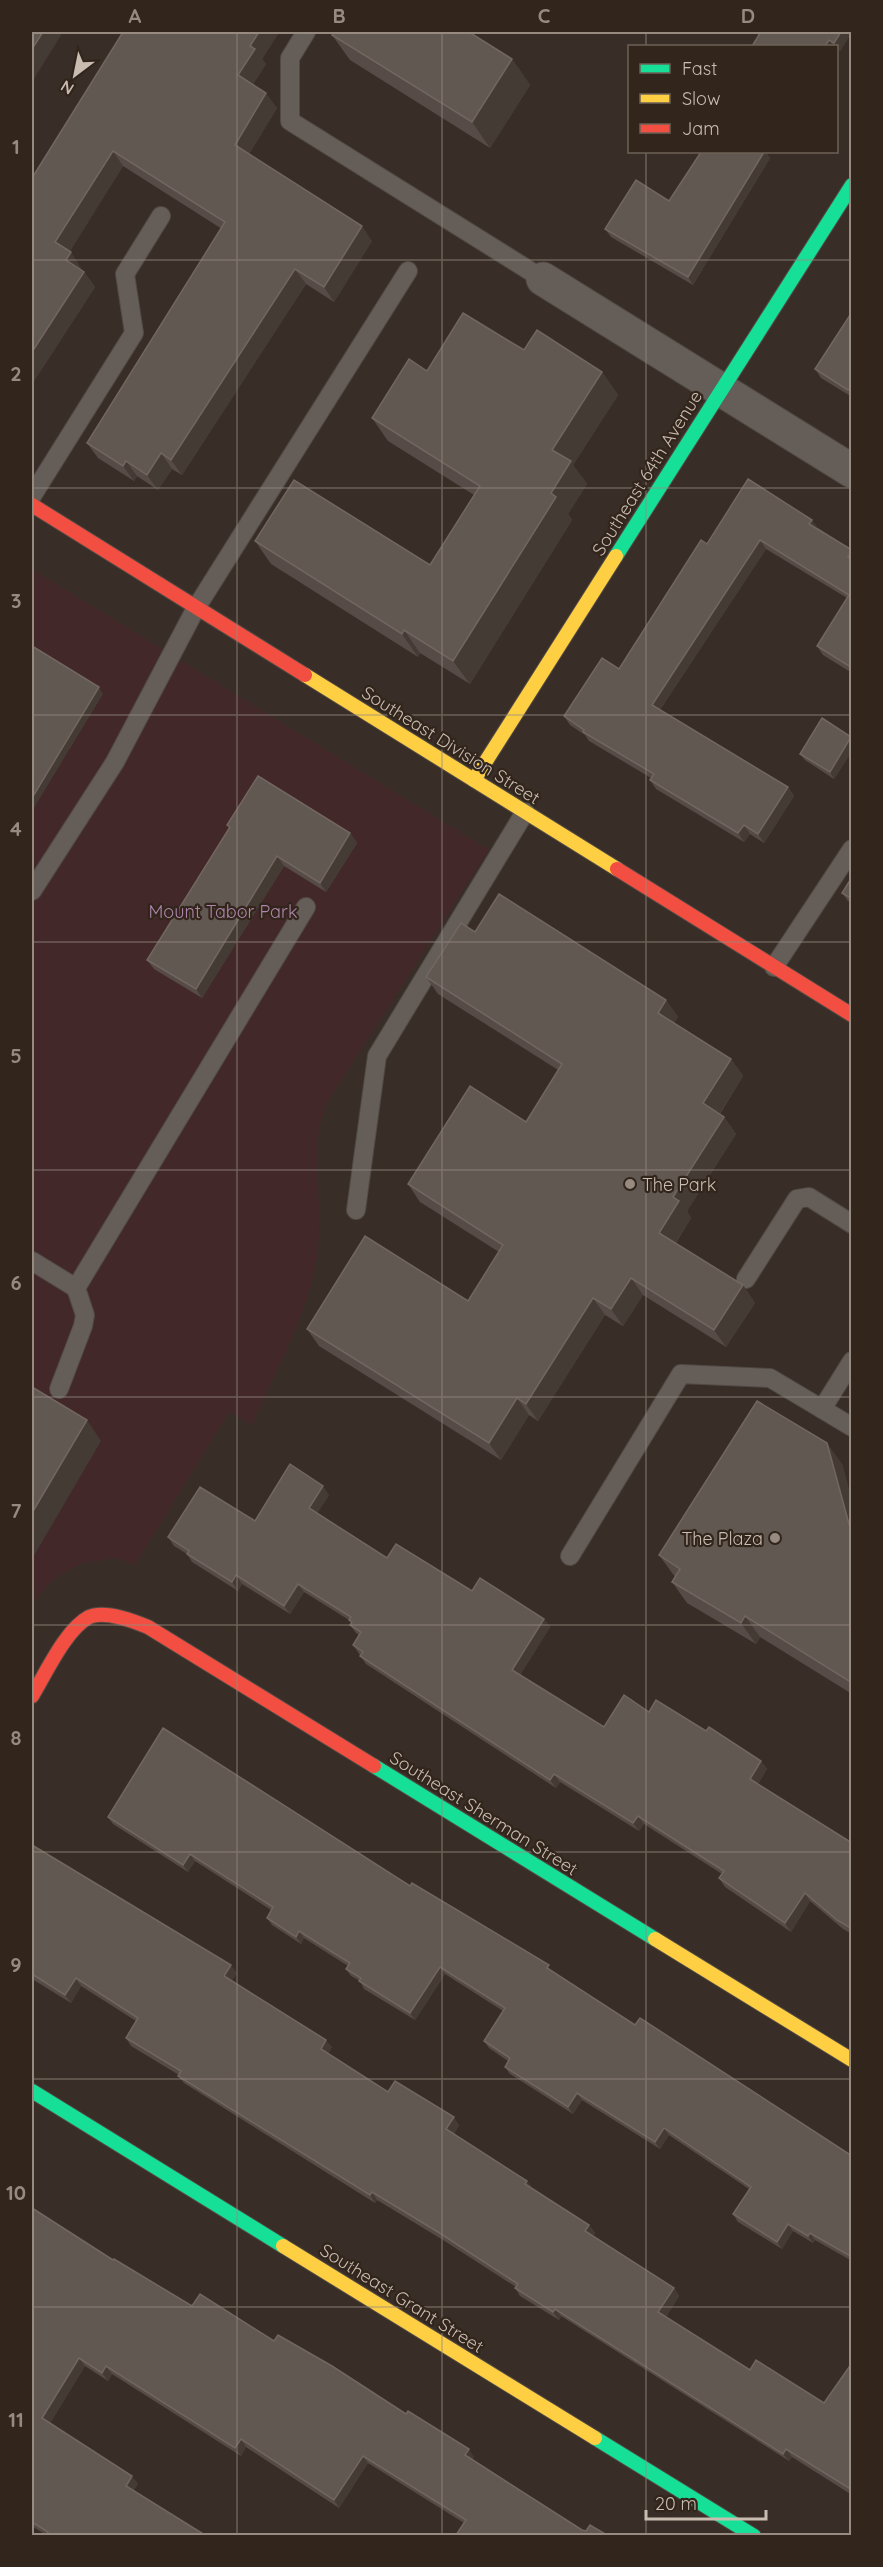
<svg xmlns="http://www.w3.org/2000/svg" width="883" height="2567" viewBox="0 0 883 2567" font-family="Quicksand,sans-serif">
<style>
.green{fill:#422829}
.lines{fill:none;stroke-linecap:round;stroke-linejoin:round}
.lane-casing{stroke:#514944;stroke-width:20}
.street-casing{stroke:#514944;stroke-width:35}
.fast-casing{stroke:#544c45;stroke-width:16}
.slow-casing{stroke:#544c45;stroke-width:16}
.jam-casing{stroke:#544c45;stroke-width:16}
.lane{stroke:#655e58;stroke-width:18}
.street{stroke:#655e58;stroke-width:33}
.fast{stroke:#16e098;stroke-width:14}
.slow{stroke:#ffcf43;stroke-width:14}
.jam{stroke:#f24e42;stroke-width:14}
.wall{fill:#564b46}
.shaded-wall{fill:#453b35}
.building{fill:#625852;stroke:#726760;stroke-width:1.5}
.grid{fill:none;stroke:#968a81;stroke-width:1.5;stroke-opacity:0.55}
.poi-dot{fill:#968a81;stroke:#32251b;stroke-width:2}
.labels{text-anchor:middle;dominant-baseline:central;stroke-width:4.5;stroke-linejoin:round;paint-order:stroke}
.street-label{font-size:18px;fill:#c9bcb1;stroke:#32251b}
.park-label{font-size:18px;fill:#b085ac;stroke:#32251b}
.poi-label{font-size:18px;fill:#c9bcb1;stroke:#32251b;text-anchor:start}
.neatline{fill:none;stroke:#968a81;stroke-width:2}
.grid-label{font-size:20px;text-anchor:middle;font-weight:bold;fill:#968a81}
</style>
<rect width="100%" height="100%" fill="#382e27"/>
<path class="green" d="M32,569L489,850L328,1101C306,1148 325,1200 318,1250C310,1312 277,1368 252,1425L229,1412L135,1565L116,1558L80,1564L51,1581L32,1604Z"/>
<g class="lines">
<g class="lane-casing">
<g id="lane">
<polyline points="306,32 290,58 290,121 543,279"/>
<polyline points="32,496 134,333 125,274 161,216"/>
<polyline points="32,891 115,762 196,608 408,271"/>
<polyline points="774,967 852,849"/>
<polyline points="356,1210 377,1056 525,812"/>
<polyline points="32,1261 76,1288 306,907"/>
<polyline points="746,1279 797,1199 809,1197 852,1224"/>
<polyline points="59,1389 83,1326 85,1315 76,1288"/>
<polyline points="822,1409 852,1427"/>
<polyline points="570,1556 681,1374 770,1378 822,1409 852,1361"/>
</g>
</g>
<g class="street-casing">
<polyline id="street" points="543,279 852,471"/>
</g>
<g class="fast-casing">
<g id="fast">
<polyline points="616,556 852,185"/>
<polyline points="374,1766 655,1939"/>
<polyline points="32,2091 283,2246"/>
<polyline points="595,2438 754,2536"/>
</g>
</g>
<g class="slow-casing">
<g id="slow">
<polyline points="305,675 617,869"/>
<polyline points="474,780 616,556"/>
<polyline points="655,1939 852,2060"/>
<polyline points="283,2246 595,2438"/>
</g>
</g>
<g class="jam-casing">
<g id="jam">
<polyline points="32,505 305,675"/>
<polyline points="617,869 852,1015"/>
<path d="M32,1696C46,1673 66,1629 89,1617C104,1610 134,1621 148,1627L374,1766"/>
</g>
</g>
<use href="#lane" class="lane"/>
<use href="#street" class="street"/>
<use href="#fast" class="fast"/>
<use href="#slow" class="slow"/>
<use href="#jam" class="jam"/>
</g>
<g class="wall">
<polygon points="123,32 279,32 262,59 266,64 253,84 277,108 249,154 372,241 334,302 306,284 182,475 172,469 158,490 137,476 134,481 98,458 87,443 222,229 123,166 69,252 81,268 80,269 84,272 95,287 32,384"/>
<polygon points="753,32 852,32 840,51 837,49 837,46 752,46 759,35"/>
<polygon points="332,35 512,59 530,85 490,148 350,60"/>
<polygon points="701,152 768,152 767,154 770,158 693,285 611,237 605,229 669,201"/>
<polygon points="852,312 852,397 821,378 815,369"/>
<polygon points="524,350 602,372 618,395 573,465 587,484 568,514 572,520 470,684 420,653 418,657 271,564 255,541 430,565 474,495 388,441 372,418 427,371"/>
<polygon points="818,528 852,550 852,673 823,655 817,646 847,598 766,549 660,710 788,787 794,796 764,843 750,834 744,842 656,789 650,780 651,778 589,741 585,735 570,725 564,716 619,669 707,544"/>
<polygon points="852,738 852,751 834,779 805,760 800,754"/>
<polygon points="227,825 350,833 357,843 326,892 284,866 202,998 154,969 147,960 229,828"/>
<polygon points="852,877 852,903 848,901 842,893"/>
<polygon points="475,932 666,1000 678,1017 674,1023 731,1059 743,1076 720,1114 724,1117 736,1134 687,1211 691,1218 676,1243 743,1285 755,1303 726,1347 643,1295 623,1326 605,1315 538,1421 529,1415 501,1460 319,1346 307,1329 468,1301 499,1252 420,1202 408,1184 526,1122 558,1070 438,994 426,977"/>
<polygon points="842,1464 852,1501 852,1694 760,1637 756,1644 687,1603 672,1582 675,1577 659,1555"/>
<polygon points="329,1495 317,1513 387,1558 544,1619 550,1627 520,1675 604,1727 649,1712 706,1731 761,1761 767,1769 758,1784 852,1843 852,1934 843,1929 810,1901 791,1932 725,1887 719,1878 722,1874 644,1824 639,1831 560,1782 556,1788 366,1664 353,1645 359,1635 356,1633 350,1625 351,1623 349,1620 304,1592 290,1614 242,1584 238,1591 192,1562 187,1554 174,1546 168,1537 255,1521"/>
<polygon points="108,1817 410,1886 554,1972 635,2025 852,2156 852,2261 815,2240 813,2243 793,2231 782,2249 738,2222 733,2214 749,2189 669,2135 660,2149 582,2100 573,2114 510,2074 505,2067 508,2061 489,2048 484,2041 503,2011 445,1974 415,2020 364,1989 360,1981 351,1976 346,1969 348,1966 304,1938 301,1944 272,1925 267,1918 271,1910 195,1861 188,1872 113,1824"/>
<polygon points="32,1845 237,1973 232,1980 332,2047 328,2053 388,2092 459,2125 454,2134 533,2189 589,2225 595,2233 593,2236 674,2288 679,2296 666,2317 750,2370 824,2403 852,2363 852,2495 792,2457 789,2461 561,2316 559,2320 520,2296 515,2288 516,2287 443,2240 377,2200 375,2203 184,2083 178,2076 179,2075 131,2046 126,2038 136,2021 81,1986 71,2003 32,1979"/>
<polygon points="32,2208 113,2260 192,2306 274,2341 406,2414 474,2457 472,2459 582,2530 607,2535 464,2523 368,2463 339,2508 246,2447 241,2456 112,2374 108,2381 85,2366 50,2423 138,2484 133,2491 46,2535 32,2526"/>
</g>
<g class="shaded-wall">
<polygon points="43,32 63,32 32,82 32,49"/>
<polygon points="259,32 279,32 262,59 266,64 249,90 238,75 250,46"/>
<polygon points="841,32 852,32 840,51 834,43"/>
<polygon points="829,40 834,46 825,46"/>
<polygon points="512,59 530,85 490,148 472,122"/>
<polygon points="266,93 277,108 245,160 235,145"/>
<polygon points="113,151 123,166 66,258 55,242"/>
<polygon points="763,152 768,152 767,154 770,158 693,285 688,277"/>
<polygon points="362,226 372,241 334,302 324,287"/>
<polygon points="71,252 81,268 77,276 66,260"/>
<polygon points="295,269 306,284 182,475 171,460"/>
<polygon points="84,272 95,287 32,384 32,352"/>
<polygon points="602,372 618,395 573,465 587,484 568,514 572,520 470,684 453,661 551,493 552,450"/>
<polygon points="851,387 852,387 852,395 848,390"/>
<polygon points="161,453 172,469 158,490 147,475"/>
<polygon points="126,461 137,476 134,481 123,466"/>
<polygon points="812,520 818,528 816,532 809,524"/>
<polygon points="760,540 766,549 658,713 652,705"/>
<polygon points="404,630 420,653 418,657 402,634"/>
<polygon points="99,687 103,694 32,811 32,798"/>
<polygon points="851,737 852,751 834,779 830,772"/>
<polygon points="788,787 794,796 764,843 758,834"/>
<polygon points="744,825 750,834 744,842 738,833"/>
<polygon points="350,833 357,843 326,892 320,883"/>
<polygon points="277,856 284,866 202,998 196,989"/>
<polygon points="666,1000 678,1017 670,1030 658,1013"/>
<polygon points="731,1059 743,1076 715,1121 703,1103"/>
<polygon points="724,1117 736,1134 687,1211 691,1218 671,1250 659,1233 673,1197"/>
<polygon points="631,1278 643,1295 623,1326 611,1309"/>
<polygon points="743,1285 755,1303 726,1347 714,1330"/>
<polygon points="593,1298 605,1315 538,1421 526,1404"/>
<polygon points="517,1398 529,1415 501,1460 489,1443"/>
<polygon points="87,1420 101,1441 32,1559 32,1513"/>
<polygon points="827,1443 842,1464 852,1501 852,1535"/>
<polygon points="323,1486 329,1495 315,1517 309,1508"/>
<polygon points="236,1575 242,1584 238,1591 232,1582"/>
<polygon points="298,1584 304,1592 290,1614 284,1606"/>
<polygon points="745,1616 760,1637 756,1644 741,1623"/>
<polygon points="544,1619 550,1627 518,1678 512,1670"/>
<polygon points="761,1761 767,1769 756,1787 750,1779"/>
<polygon points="554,1774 560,1782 556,1788 550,1780"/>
<polygon points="638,1816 644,1824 639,1831 633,1823"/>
<polygon points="190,1854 195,1861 188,1872 183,1865"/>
<polygon points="805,1893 810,1901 791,1932 785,1923"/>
<polygon points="299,1931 304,1938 301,1944 296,1937"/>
<polygon points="231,1965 237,1973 230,1984 224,1976"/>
<polygon points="440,1967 445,1974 415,2020 410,2013"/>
<polygon points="76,1978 81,1986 71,2003 65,1995"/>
<polygon points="326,2040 332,2047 327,2056 321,2049"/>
<polygon points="577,2093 582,2100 573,2114 568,2107"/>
<polygon points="454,2117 459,2125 452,2137 446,2129"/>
<polygon points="664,2128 669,2135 660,2149 655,2142"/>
<polygon points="527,2181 533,2188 525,2184"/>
<polygon points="372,2192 377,2200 375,2203 370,2195"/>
<polygon points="788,2224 793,2231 782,2249 777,2242"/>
<polygon points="589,2225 595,2233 591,2239 585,2231"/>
<polygon points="810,2233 815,2240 813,2243 808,2236"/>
<polygon points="674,2288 679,2296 664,2320 658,2312"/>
<polygon points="555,2309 561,2316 559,2320 553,2312"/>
<polygon points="79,2358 85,2366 48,2426 42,2418"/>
<polygon points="106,2366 112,2374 108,2381 102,2373"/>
<polygon points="241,2439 246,2447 241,2456 235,2448"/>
<polygon points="469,2449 474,2457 470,2462 465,2455"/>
<polygon points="786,2449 792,2457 789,2461 783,2454"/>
<polygon points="363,2456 368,2463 339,2508 334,2500"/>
<polygon points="132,2476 138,2484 131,2494 126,2486"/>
</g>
<g class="building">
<polygon points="32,32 43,32 32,49"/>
<polygon points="123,32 259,32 250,46 255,49 238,75 266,93 235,145 362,226 324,287 295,269 171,460 161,453 147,475 126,461 123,466 87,443 225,222 113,151 55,242 71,252 66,260 84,272 32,352 32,178"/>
<polygon points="334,32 469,32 512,59 472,122 332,35"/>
<polygon points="759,32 841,32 834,43 829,40 825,46 752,46 761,32"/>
<polygon points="701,152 764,152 688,277 605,229 636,180 669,201"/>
<polygon points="852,312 852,387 848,390 815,369"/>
<polygon points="463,313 524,350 537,330 602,372 552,450 571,461 551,493 556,497 453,661 404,630 402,634 255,541 294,480 430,565 480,486 372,418 409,359 427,371"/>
<polygon points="748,479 812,520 809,524 852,550 848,557 852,560 852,668 817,646 849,595 760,540 652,705 788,787 758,834 744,825 738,833 650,780 654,774 583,732 584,730 564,716 602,658 619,669 701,540 707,544"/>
<polygon points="32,646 99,687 32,798"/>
<polygon points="822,718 851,737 830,772 800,754"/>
<polygon points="258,776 350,833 320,883 277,856 196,989 147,960 230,827 227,825"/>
<polygon points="852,877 852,899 842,893"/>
<polygon points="499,894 666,1000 658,1013 731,1059 703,1103 724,1117 673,1197 679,1201 659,1233 743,1285 714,1330 631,1278 611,1309 593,1298 526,1404 517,1398 489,1443 307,1329 365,1236 468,1301 503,1245 408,1184 470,1086 526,1122 562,1064 426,977 461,923 475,932"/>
<polygon points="32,1387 87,1420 32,1513"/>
<polygon points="757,1401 827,1443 852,1535 852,1683 745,1616 741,1623 672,1582 680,1569 659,1555"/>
<polygon points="290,1464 323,1486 309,1508 387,1558 396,1544 472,1591 480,1578 544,1619 512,1670 604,1727 624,1695 649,1712 656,1700 706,1731 709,1727 761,1761 750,1779 852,1843 852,1929 837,1920 805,1893 785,1923 719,1878 724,1871 638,1816 633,1823 554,1774 550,1780 360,1656 363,1652 353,1645 361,1632 350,1625 352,1622 349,1620 351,1617 298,1584 284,1606 236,1575 232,1582 187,1554 189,1551 168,1537 200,1487 255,1521"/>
<polygon points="163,1728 410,1886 412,1883 549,1965 547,1968 635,2025 640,2018 852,2156 852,2257 810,2233 808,2236 788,2224 777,2242 733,2214 751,2187 664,2128 655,2142 577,2093 568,2107 505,2067 510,2058 484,2041 505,2008 440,1967 410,2013 359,1981 361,1978 346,1969 350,1963 299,1931 296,1937 267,1918 273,1907 190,1854 183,1865 108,1817"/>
<polygon points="32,1845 231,1965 224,1976 326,2040 321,2049 388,2092 395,2081 454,2117 446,2129 527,2181 525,2184 589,2225 585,2231 674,2288 658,2312 750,2370 756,2360 824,2403 852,2363 852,2490 786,2449 783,2454 555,2309 553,2312 515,2288 518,2284 438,2232 372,2192 370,2195 178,2076 181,2071 126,2038 138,2018 76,1978 65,1995 32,1974"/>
<polygon points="32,2208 113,2260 114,2259 192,2306 200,2294 274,2341 278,2335 332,2366 406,2414 408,2411 469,2449 465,2455 582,2530 586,2531 590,2525 607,2535 456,2535 466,2520 363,2456 334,2500 241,2439 235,2448 106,2366 102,2373 79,2358 42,2418 132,2476 126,2486 205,2535 46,2535 48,2532 32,2522"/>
</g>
<path class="grid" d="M237,32V2536M442,32V2536M646,32V46M646,152V2536M32,260H852M32,488H852M32,715H852M32,942H852M32,1170H852M32,1397H852M32,1625H852M32,1852H852M32,2079H852M32,2307H852"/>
<g class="poi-dot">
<circle cx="630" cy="1184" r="6"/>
<circle cx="775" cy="1538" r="6"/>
</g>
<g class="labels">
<g class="street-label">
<text transform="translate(647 473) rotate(-58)">Southeast 64th Avenue</text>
<text transform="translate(451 745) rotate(32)">Southeast Division Street</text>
<text transform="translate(484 1813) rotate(32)">Southeast Sherman Street</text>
<text transform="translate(402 2298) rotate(32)">Southeast Grant Street</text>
</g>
<g class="park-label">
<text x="223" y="911">Mount Tabor Park</text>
</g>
<g class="poi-label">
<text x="642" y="1184">The Park</text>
<text x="763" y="1538" text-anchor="end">The Plaza</text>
</g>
</g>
<rect width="883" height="2567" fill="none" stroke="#32251b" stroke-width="66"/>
<rect x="628" y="45" width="210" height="108" fill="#32251b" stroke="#6e6157" stroke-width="1.5"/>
<rect x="640" y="64" width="30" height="9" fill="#16e098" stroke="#6e6157" stroke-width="1.5"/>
<text x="682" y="75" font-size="18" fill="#c9bcb1">Fast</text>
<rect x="640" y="94" width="30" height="9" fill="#ffcf43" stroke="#6e6157" stroke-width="1.5"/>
<text x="682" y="105" font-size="18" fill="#c9bcb1">Slow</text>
<rect x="640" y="124" width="30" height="9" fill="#f24e42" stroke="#6e6157" stroke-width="1.5"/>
<text x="682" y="135" font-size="18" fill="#c9bcb1">Jam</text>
<g transform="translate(75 75) rotate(212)" stroke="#32251b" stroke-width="4.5" paint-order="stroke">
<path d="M0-4.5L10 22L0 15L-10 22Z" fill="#c9bcb1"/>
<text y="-9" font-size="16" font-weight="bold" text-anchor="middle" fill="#c9bcb1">N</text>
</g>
<path d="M646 2510v9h120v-9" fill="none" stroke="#c9bcb1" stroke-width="3"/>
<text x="655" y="2510" font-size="18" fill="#c9bcb1" stroke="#32251b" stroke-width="4.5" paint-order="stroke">20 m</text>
<rect x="33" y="33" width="817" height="2501" class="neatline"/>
<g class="grid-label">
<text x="135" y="23">A</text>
<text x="339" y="23">B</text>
<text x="544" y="23">C</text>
<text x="748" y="23">D</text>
<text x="16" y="154">1</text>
<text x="16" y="381">2</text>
<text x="16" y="608">3</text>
<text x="16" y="836">4</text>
<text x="16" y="1063">5</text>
<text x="16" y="1290">6</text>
<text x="16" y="1518">7</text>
<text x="16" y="1745">8</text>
<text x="16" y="1972">9</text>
<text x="16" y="2200">10</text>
<text x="16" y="2427">11</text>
</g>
</svg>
